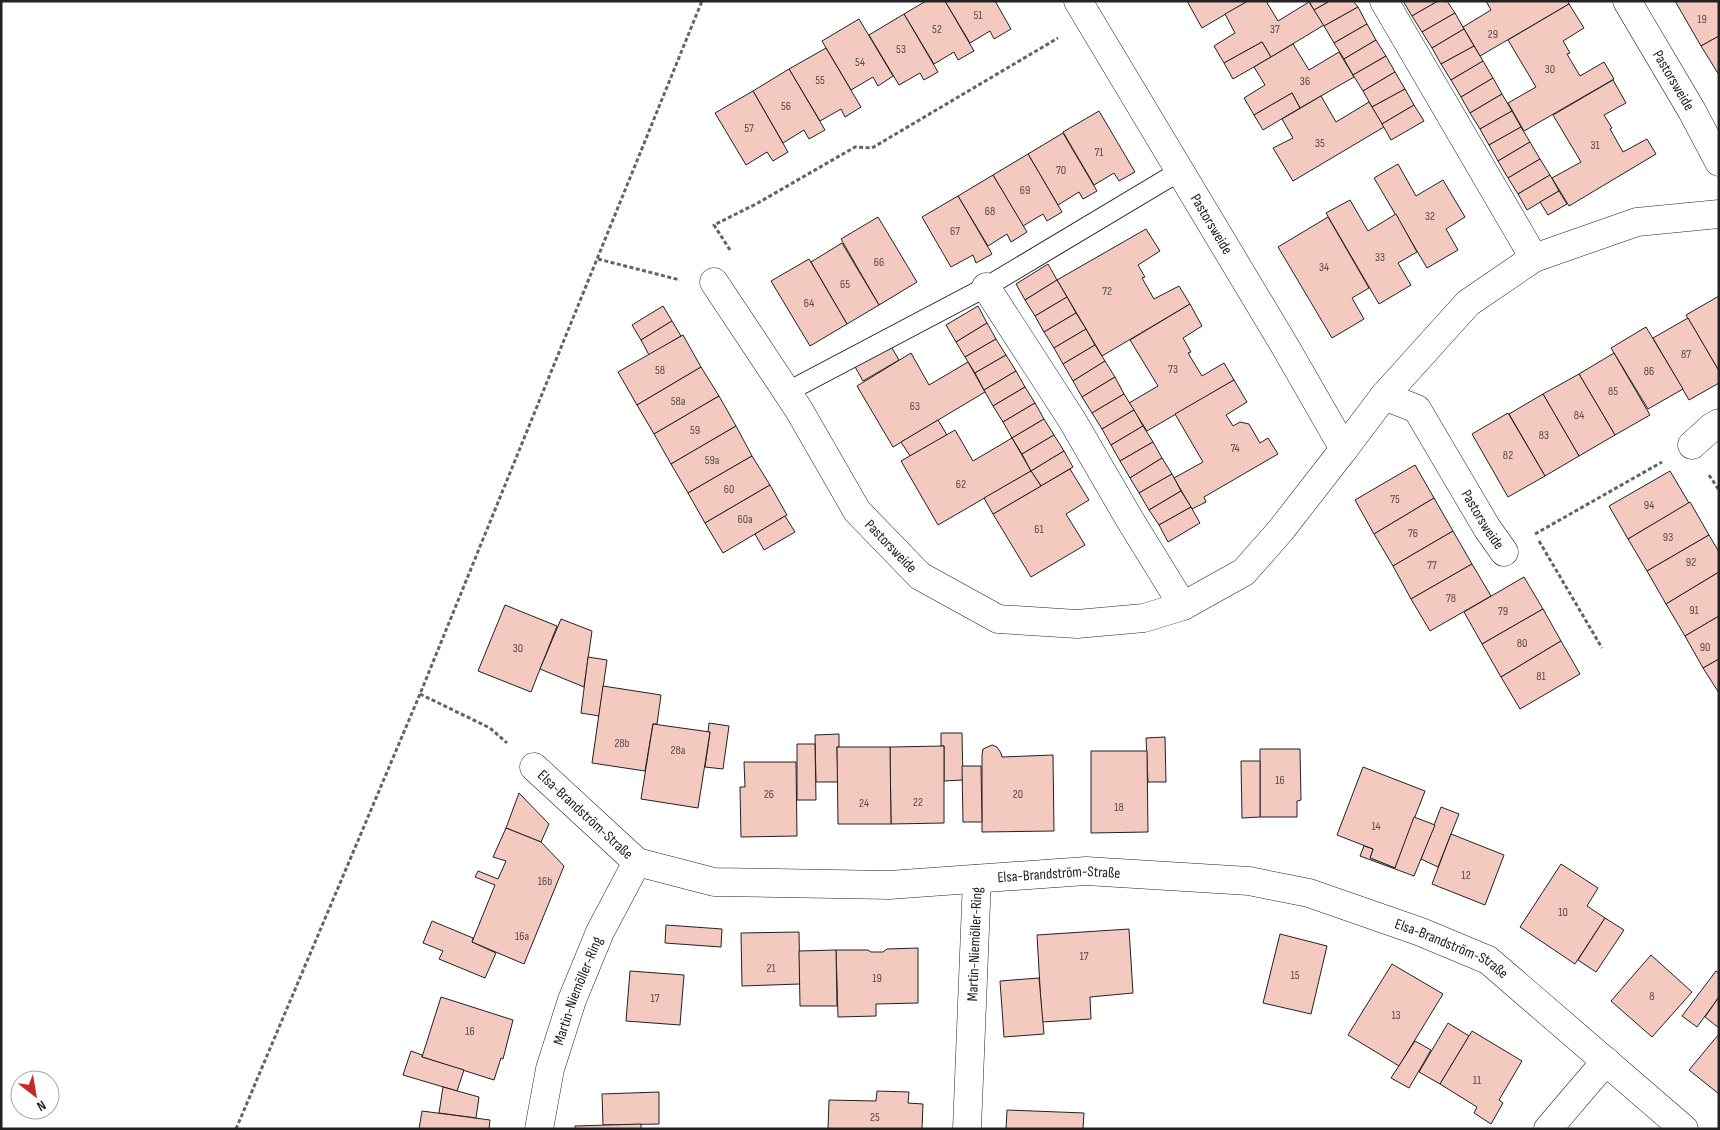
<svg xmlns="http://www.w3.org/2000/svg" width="1720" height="1130" viewBox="0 0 1720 1130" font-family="'Sofia Sans Condensed',sans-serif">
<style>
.building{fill:#f3c9c0;stroke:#222}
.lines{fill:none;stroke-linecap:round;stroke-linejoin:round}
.lane-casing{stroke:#222;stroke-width:21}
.street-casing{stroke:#222;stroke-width:29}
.path{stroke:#646464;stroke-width:3;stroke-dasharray:4 2.5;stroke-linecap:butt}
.lane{stroke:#fff;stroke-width:19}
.street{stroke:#fff;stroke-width:28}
.labels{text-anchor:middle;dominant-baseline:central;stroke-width:4;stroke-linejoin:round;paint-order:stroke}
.number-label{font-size:12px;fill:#564c4a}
.street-label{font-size:15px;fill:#222;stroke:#fff}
</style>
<rect width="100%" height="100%" fill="#fff"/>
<g class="building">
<polygon points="926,1 945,1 974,51 958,60 954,52 934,64 904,14"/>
<polygon points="945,1 995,1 1011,29 994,39 990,31 970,43"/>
<polygon points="1187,1 1248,1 1202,28"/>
<polygon points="1248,1 1266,1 1278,21 1309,2 1324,25 1271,57 1262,42 1224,63 1214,46 1235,33 1225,14"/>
<polygon points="1309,1 1330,1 1314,10"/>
<polygon points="1330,1 1353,1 1358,7 1324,26 1314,10"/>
<polygon points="1403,1 1438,1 1412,16"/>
<polygon points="1438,1 1447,1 1455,13 1422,32 1412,16"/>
<polygon points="1486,1 1568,1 1569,4 1480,56 1463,27 1491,10"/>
<polygon points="1675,1 1719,1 1719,36 1701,46"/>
<polygon points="1569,4 1584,28 1563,41 1570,53 1567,54 1580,76 1604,62 1614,79 1524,131 1508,103 1536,87 1508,40"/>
<polygon points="1358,7 1367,24 1334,43 1324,26"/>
<polygon points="1455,13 1464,29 1432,48 1422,32"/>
<polygon points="904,14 938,72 924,80 920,73 899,85 869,35"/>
<polygon points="859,19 893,76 878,86 873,77 851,90 822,41"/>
<polygon points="1367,24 1376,40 1344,59 1334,43"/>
<polygon points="1464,29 1474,46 1441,64 1432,48"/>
<polygon points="1719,36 1719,75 1701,46"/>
<polygon points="1376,40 1386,56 1353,75 1344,59"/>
<polygon points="1262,42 1271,57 1233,79 1224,63"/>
<polygon points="1293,44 1309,70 1339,52 1354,77 1300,108 1292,93 1254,115 1244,98 1265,85 1254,67"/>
<polygon points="1474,46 1483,61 1451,80 1441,64"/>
<polygon points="826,48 861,107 845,117 841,109 820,121 789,69"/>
<polygon points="1386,56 1395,72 1363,91 1353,75"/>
<polygon points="1483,61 1493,78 1461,97 1451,80"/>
<polygon points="789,69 825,130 809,139 804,130 783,143 753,91"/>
<polygon points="1395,72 1405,89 1372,107 1363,91"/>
<polygon points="1493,78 1502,94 1470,113 1461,97"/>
<polygon points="1613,80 1626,103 1604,115 1612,128 1610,129 1623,152 1647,139 1656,154 1569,206 1552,178 1581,162 1553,115"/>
<polygon points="1405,89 1414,105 1382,124 1372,107"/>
<polygon points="753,91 788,152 773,161 767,152 746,165 715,113"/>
<polygon points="1292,93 1300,108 1263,130 1254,115"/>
<polygon points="1502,94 1512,111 1480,129 1470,113"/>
<polygon points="1321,96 1336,122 1369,102 1384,127 1293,181 1273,148 1293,138 1282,119"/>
<polygon points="1414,105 1424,121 1391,140 1382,124"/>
<polygon points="1099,111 1135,172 1119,181 1114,173 1094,185 1063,132"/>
<polygon points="1512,111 1521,127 1489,145 1480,129"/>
<polygon points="1521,127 1530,142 1498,161 1489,145"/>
<polygon points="1063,133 1097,191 1083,199 1079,192 1058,205 1028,154"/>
<polygon points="1530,142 1540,159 1508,178 1498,161"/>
<polygon points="1028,154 1062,212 1047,221 1043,214 1023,226 993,175"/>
<polygon points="1540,159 1550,175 1518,194 1508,178"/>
<polygon points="1398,164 1416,196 1443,180 1465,217 1446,229 1458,250 1427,268 1374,178"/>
<polygon points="993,175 1027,232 1011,242 1007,234 988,246 958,196"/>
<polygon points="1550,175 1559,191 1527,210 1518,194"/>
<polygon points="1559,191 1567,204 1548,215 1540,202"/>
<polygon points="958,196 992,254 976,263 973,255 951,267 922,217"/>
<polygon points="1350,200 1368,231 1396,214 1417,252 1398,263 1411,285 1379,304 1326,213"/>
<polygon points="878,217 917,282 879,305 841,239"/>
<polygon points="1328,217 1369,288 1352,298 1364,319 1332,338 1278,247"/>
<polygon points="1146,229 1160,251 1138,265 1145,277 1142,278 1154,299 1179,286 1190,304 1102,356 1057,280"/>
<polygon points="842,243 879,305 847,324 811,262"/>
<polygon points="809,259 847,324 810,346 771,281"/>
<polygon points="1048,264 1057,280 1025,300 1016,284"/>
<polygon points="1057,280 1067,297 1035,316 1025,300"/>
<polygon points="1719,296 1719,371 1686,315"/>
<polygon points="1067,297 1076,313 1044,332 1035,316"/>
<polygon points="1190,304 1202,326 1183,338 1191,352 1188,353 1202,376 1224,363 1234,380 1147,431 1129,403 1158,386 1130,340"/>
<polygon points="663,306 672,321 641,340 632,325"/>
<polygon points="978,306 987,323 956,342 946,325"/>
<polygon points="1076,313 1086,329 1054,348 1044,332"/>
<polygon points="1688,318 1719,371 1719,383 1689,400 1653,338"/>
<polygon points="672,321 681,336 649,355 641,340"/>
<polygon points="987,323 996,339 965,357 956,342"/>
<polygon points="1646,327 1683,389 1648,409 1611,348"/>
<polygon points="1086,329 1095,345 1063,364 1054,348"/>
<polygon points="683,335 701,367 637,405 618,372"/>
<polygon points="996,339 1006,355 975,373 965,357"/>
<polygon points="889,343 899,360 863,381 854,365"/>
<polygon points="1095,345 1105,361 1073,381 1063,364"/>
<polygon points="911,353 929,385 968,362 985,392 893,447 857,386"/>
<polygon points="1614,353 1650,415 1615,435 1579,374"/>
<polygon points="1006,355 1016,371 984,390 975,373"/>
<polygon points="1105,361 1115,377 1082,397 1073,381"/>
<polygon points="701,367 719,396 654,434 637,405"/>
<polygon points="1016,371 1025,387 993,406 984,390"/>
<polygon points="1579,374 1615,435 1579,456 1543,394"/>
<polygon points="1115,377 1124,394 1092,413 1082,397"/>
<polygon points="1234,380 1247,402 1226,415 1233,426 1240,422 1249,424 1260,443 1268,438 1278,454 1204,497 1206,502 1192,509 1174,478 1203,462 1175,414"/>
<polygon points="1025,387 1035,403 1003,422 993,406"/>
<polygon points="1124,394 1134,410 1102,429 1092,413"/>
<polygon points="1543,394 1579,456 1545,476 1509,414"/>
<polygon points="719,396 736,426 671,464 654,434"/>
<polygon points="1035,403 1044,419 1012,438 1003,422"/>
<polygon points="1134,410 1143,426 1111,445 1102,429"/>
<polygon points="1508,413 1545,476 1508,497 1472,434"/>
<polygon points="1044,419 1054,435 1022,454 1012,438"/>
<polygon points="938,420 947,435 910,456 901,442"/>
<polygon points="736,426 752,456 688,493 671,464"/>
<polygon points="1143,426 1153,442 1120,461 1111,445"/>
<polygon points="955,430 973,461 1012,438 1031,471 938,525 901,461"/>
<polygon points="1054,435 1064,451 1031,471 1022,454"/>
<polygon points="1153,442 1162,458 1130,478 1120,461"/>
<polygon points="1064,451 1073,467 1041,486 1031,471"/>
<polygon points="752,456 770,485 705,523 688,493"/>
<polygon points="1162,458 1172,474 1139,493 1130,478"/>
<polygon points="1415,465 1434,498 1374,534 1355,500"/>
<polygon points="1070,469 1089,500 1066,514 1085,545 1031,577 993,514"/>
<polygon points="1031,471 1041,486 993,514 984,498"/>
<polygon points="1670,471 1689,503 1628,539 1609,506"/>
<polygon points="1172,474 1181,491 1149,510 1139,493"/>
<polygon points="770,485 787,515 723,553 705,523"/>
<polygon points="1181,491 1191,507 1159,525 1149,510"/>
<polygon points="1434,498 1453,531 1393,566 1374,534"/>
<polygon points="1690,502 1709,535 1647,571 1628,539"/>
<polygon points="1191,507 1200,523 1168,542 1159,525"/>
<polygon points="785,516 795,532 764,550 755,534"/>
<polygon points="1453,531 1472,564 1411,599 1393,566"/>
<polygon points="1709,535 1719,552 1719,572 1666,604 1647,571"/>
<polygon points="1472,564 1491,596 1430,631 1411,599"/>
<polygon points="1719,572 1719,616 1685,636 1666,604"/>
<polygon points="1524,577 1543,609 1482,644 1464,612"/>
<polygon points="505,605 557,626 531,692 478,671"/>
<polygon points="1543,609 1561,641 1501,677 1482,644"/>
<polygon points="1719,616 1719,659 1703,668 1685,636"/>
<polygon points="561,619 592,631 584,687 540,669"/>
<polygon points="1561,641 1580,674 1520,709 1501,677"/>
<polygon points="588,657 607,660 599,716 581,713"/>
<polygon points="1719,659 1719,693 1703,668"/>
<polygon points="603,686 661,695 657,724 653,724 645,771 592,763"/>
<polygon points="709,723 729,726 723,769 705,767 710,732 708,732"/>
<polygon points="653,724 710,732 698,808 641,799"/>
<polygon points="941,733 962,733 963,780 944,781 944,746 941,746"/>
<polygon points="839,734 839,747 837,747 838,782 816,782 815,735"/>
<polygon points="1165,737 1166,782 1148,782 1146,738"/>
<polygon points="797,744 815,744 816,800 797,800"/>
<polygon points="992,745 997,747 1001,753 1002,757 1053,755 1054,831 982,832 982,755 983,749"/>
<polygon points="944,746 944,823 891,824 890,747"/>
<polygon points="837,747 890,747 891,824 838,824"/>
<polygon points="1260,749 1300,749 1301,800 1297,801 1297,817 1260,817"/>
<polygon points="1091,751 1147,751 1148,832 1091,833"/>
<polygon points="1241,761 1260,761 1260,817 1242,818"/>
<polygon points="744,762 796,762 797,836 741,837 740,787 745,787"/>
<polygon points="962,766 981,766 982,822 963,822"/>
<polygon points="1363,767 1425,791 1395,868 1370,858 1373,849 1337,835"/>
<polygon points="519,793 549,824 541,842 506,828"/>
<polygon points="1441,807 1459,814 1438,867 1421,859"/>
<polygon points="1414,817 1435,825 1414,876 1360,856 1364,846 1373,849 1370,858 1395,868"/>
<polygon points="506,828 541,842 564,866 524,964 472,942 495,885 475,877 478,871 498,879 506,861 493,857"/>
<polygon points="1451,834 1504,855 1485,905 1432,884"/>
<polygon points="1561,864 1598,888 1587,906 1605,918 1575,964 1520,927"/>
<polygon points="1605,918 1624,930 1596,972 1578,960"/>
<polygon points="432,921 473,938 472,942 496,953 485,978 439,959 443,951 423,943"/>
<polygon points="666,925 722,929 721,947 665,943"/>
<polygon points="1129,929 1133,993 1090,997 1091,1019 1042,1022 1037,935"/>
<polygon points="799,932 800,984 742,986 741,933"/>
<polygon points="1280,934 1327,946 1311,1014 1263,1003"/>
<polygon points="918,948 918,1003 876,1004 876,1016 838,1017 836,950 868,950 871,952 883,952 887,949"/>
<polygon points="836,950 837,1006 800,1006 799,951"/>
<polygon points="1651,955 1692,992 1652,1037 1611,1001"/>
<polygon points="1392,964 1443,994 1399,1066 1348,1035"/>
<polygon points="630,971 684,975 680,1025 626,1021"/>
<polygon points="1716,971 1719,973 1719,997 1697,1027 1682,1016"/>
<polygon points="1039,978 1044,1034 1004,1037 1000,981"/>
<polygon points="441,997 513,1020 503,1059 501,1058 494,1080 422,1057"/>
<polygon points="1719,997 1719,1028 1705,1017"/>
<polygon points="1448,1023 1469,1036 1440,1084 1419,1072"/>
<polygon points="1472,1031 1522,1061 1499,1100 1503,1103 1491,1124 1474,1113 1477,1107 1440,1084"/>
<polygon points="1719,1034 1719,1094 1689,1070"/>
<polygon points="1415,1041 1431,1050 1409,1088 1391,1078"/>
<polygon points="411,1051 422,1055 422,1057 464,1070 457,1091 403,1075"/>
<polygon points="443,1087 479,1097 476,1118 439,1113"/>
<polygon points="877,1091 909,1092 908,1103 923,1104 922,1129 828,1129 829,1100 876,1101"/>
<polygon points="659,1092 659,1124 603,1125 602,1094"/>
<polygon points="1007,1110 1084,1113 1083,1129 1006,1129"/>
<polygon points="422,1111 490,1120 489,1129 419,1129"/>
<polygon points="641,1124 641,1129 575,1129 575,1126"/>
</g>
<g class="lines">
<g class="lane-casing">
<polyline id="lane" points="787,392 986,287 1180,171"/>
</g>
<g class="street-casing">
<g id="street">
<path id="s1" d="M1078,1L1286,348L1344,449L1384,396L1468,303L1534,258"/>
<polyline points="1384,1 1534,258 1637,222 1719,214"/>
<path id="s2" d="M1627,1L1692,111L1719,162"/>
<path id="s3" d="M714,282L799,410L857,511L920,576L998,619L1077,624L1144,618L1183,606"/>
<polyline points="986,287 1072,420 1130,520 1183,606 1244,572 1281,530 1344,449"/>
<path id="s4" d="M1384,396L1417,409L1487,528L1504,552"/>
<polyline points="1692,445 1712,427 1719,423"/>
<path id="s5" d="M534,767L637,862L714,882L889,885L1086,871L1249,881L1309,893L1421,932L1488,960L1684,1129"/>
<path id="s6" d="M539,1129L550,1069L572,1000L600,932L637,862"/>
<path id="s7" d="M967,1129L977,879"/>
<polyline points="1548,1129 1606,1061"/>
</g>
</g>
<g class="path">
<polyline points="730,250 714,225 756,204 855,147 872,148 1058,38"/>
<polyline points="598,259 680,280"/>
<polyline points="1709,475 1719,490"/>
<polyline points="1535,534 1662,462"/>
<polyline points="1539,541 1602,648"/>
<polyline points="420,694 490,728 507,743"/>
<polyline points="236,1129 420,694 702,1"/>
</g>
<use href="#lane" class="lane"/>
<use href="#street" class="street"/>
</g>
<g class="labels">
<g class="number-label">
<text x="978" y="15">51</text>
<text x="1702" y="19">19</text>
<text x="937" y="29">52</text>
<text x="1275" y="29">37</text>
<text x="1493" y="34">29</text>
<text x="901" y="49">53</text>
<text x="860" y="62">54</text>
<text x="1550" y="69">30</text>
<text x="820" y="80">55</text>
<text x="1305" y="81">36</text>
<text x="786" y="106">56</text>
<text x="749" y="128">57</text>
<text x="1320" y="143">35</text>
<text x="1595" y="145">31</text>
<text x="1099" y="152">71</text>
<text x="1061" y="170">70</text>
<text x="1025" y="190">69</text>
<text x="990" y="211">68</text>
<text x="1430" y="216">32</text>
<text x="955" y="231">67</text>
<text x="1380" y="257">33</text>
<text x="879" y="262">66</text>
<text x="1324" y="267">34</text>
<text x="845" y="284">65</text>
<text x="1107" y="291">72</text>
<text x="809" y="303">64</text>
<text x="1686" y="354">87</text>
<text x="1173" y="369">73</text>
<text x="660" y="370">58</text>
<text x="1649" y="371">86</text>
<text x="1613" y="391">85</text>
<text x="678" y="401">58a</text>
<text x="915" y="406">63</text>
<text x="1579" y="415">84</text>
<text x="695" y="430">59</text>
<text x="1544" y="435">83</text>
<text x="1235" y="448">74</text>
<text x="1508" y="455">82</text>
<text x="712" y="460">59a</text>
<text x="961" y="484">62</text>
<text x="729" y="489">60</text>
<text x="1395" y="499">75</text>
<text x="1649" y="505">94</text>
<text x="745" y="519">60a</text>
<text x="1039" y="529">61</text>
<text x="1413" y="533">76</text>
<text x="1668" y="537">93</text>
<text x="1691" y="562">92</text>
<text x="1432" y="565">77</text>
<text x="1451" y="598">78</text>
<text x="1694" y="610">91</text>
<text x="1503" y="611">79</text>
<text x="1522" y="643">80</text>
<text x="1705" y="647">90</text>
<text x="518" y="648">30</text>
<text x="1541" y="676">81</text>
<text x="622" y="743">28b</text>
<text x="678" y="750">28a</text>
<text x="1280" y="780">16</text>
<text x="769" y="794">26</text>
<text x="1018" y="794">20</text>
<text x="918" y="802">22</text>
<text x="864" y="803">24</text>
<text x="1119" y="807">18</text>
<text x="1376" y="826">14</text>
<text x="1466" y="875">12</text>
<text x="545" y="881">16b</text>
<text x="1563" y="912">10</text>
<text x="522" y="936">16a</text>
<text x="1084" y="956">17</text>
<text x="771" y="968">21</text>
<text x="1295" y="975">15</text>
<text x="877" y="978">19</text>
<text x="1652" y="996">8</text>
<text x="655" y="998">17</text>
<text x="1396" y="1015">13</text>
<text x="470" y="1031">16</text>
<text x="1477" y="1080">11</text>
<text x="875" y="1117">25</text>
</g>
<g class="street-label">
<text stroke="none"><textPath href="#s2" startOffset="92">Pastorsweide</textPath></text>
<text stroke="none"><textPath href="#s1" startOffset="260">Pastorsweide</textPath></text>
<text stroke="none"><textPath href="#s4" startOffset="164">Pastorsweide</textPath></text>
<text stroke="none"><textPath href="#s3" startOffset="319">Pastorsweide</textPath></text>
<text stroke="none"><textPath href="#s5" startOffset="70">Elsa-Brandström-Straße</textPath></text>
<text stroke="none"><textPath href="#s5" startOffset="565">Elsa-Brandström-Straße</textPath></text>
<text stroke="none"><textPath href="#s7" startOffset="185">Martin-Niemöller-Ring</textPath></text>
<text stroke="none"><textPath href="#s5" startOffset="970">Elsa-Brandström-Straße</textPath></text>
<text stroke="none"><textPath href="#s6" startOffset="144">Martin-Niemöller-Ring</textPath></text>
</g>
</g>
<rect width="1720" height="1130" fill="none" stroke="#222222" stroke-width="5"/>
<g transform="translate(35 1095) rotate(149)"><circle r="24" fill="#ffffff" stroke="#a7a7a7"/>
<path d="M0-4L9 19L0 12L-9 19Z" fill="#c62828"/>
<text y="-8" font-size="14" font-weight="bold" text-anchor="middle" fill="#222222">N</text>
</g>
</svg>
